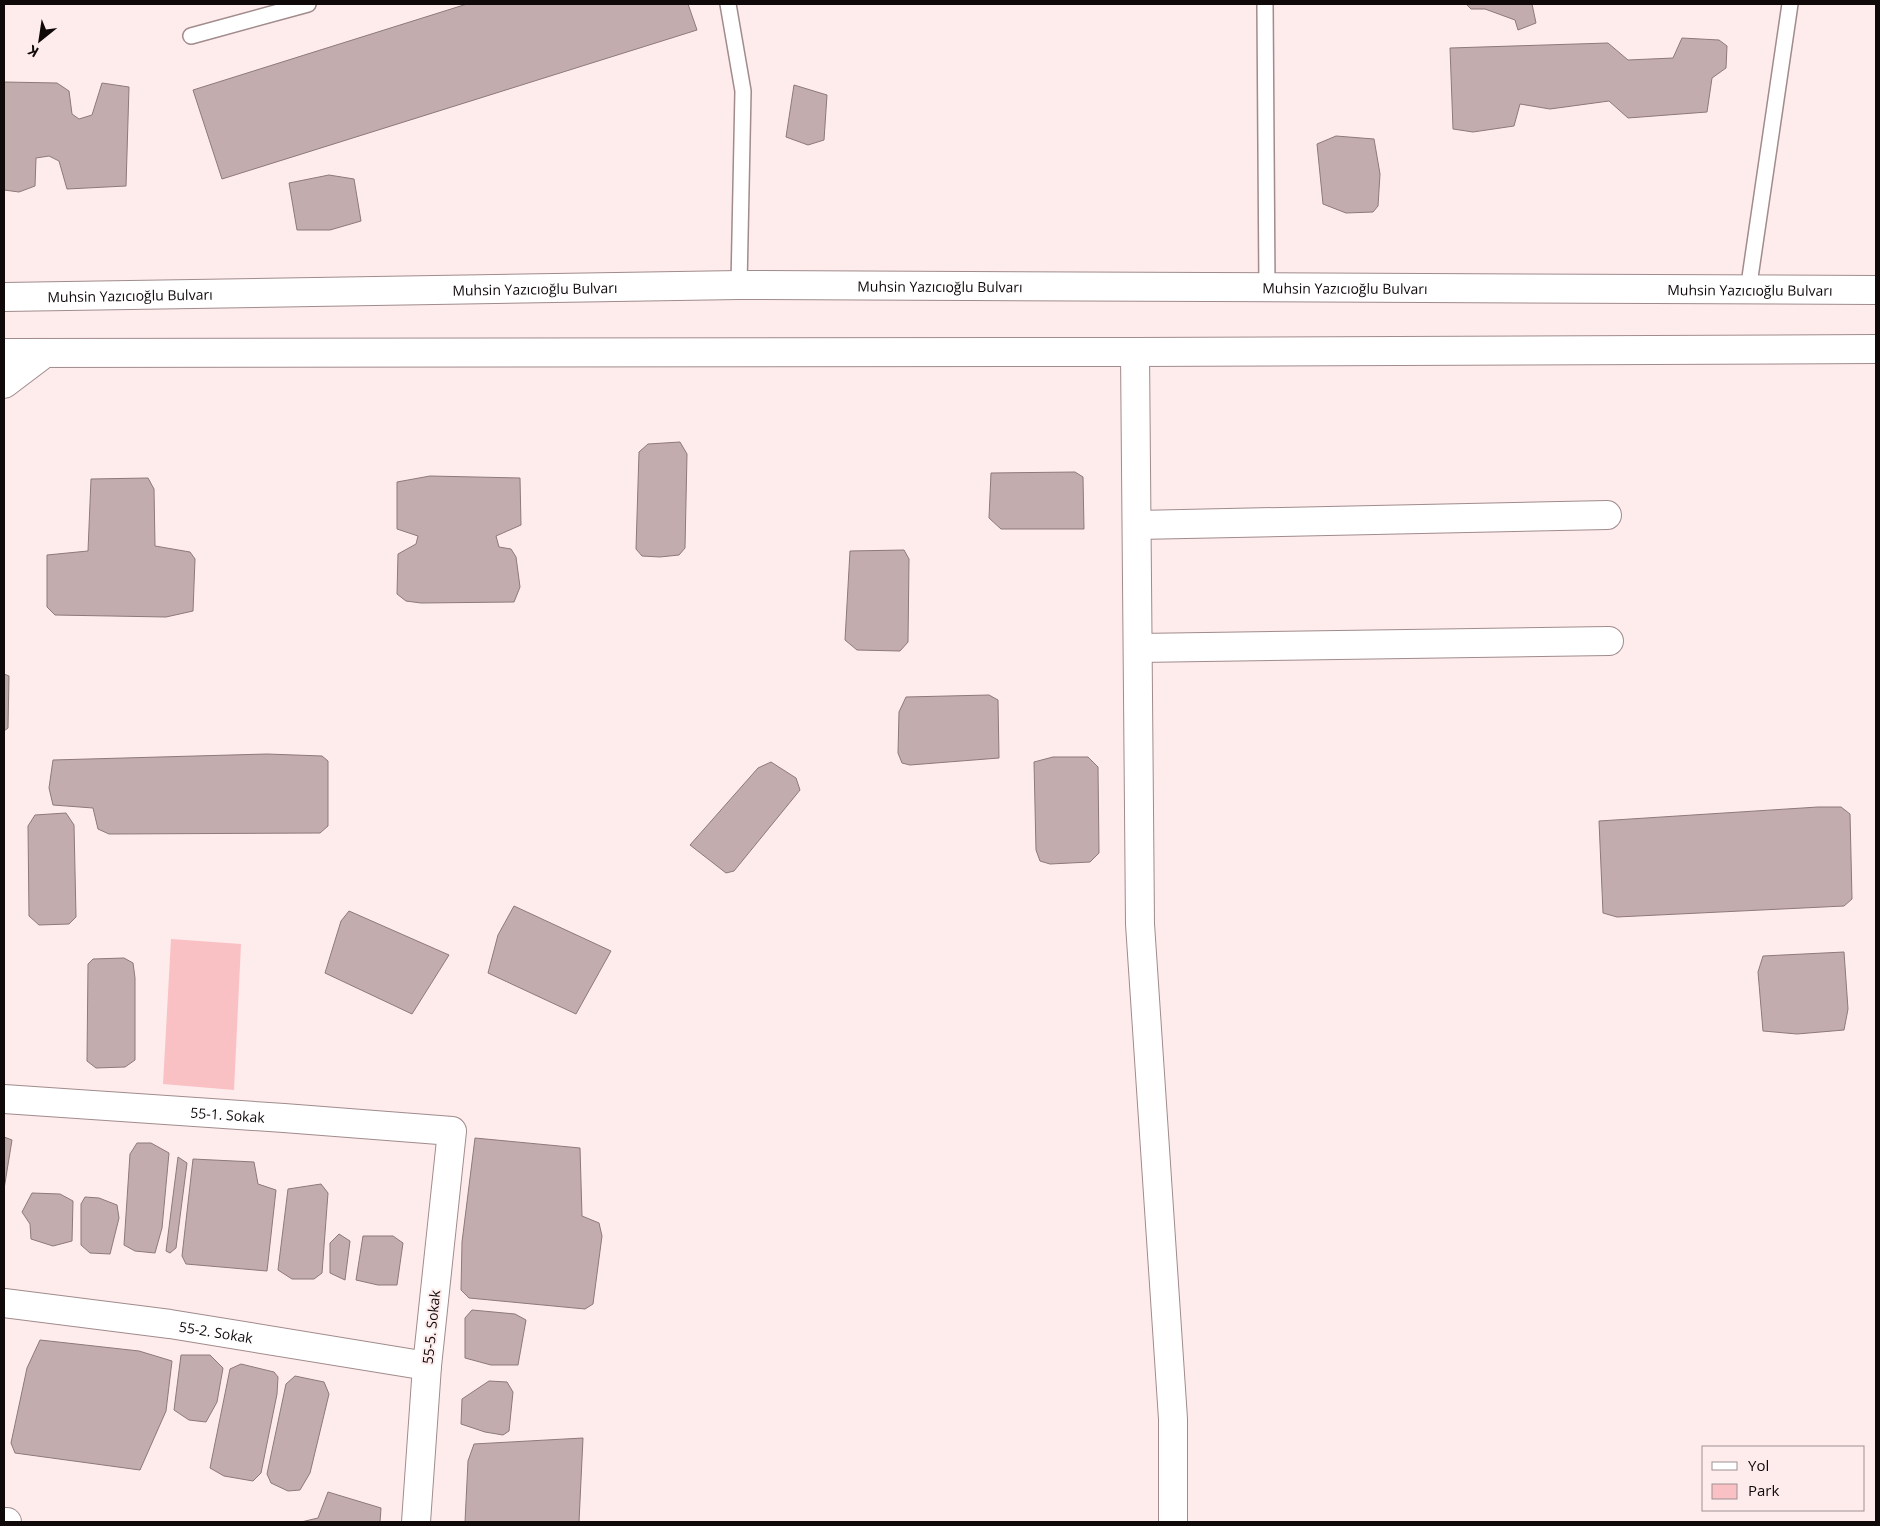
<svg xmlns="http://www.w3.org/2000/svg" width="1880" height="1526" viewBox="0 0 1880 1526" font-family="'Open Sans',sans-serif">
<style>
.green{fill:#fac1c5}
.building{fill:#c3acad;stroke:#8e797a}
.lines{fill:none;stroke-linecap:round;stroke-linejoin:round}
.service-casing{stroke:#a18b8c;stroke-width:18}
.minor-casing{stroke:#a18b8c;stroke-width:30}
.tertiary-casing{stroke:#a18b8c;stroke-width:30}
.primary-casing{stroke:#a18b8c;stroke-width:30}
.service{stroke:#fff;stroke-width:15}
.minor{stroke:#fff;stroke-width:28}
.tertiary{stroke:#fff;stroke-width:28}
.primary{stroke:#fff;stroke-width:28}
.labels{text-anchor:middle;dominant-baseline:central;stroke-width:4;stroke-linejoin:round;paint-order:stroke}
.street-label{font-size:14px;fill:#10090a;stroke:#feebec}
</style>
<rect width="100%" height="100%" fill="#feebec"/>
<polygon class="green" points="171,939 241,944 234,1090 163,1084"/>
<g class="building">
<polygon points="467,4 688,4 697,30 222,179 193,90"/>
<polygon points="1466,4 1532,4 1536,23 1518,30 1515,20 1485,9 1471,9"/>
<polygon points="1682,38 1719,40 1727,46 1726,68 1712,78 1707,112 1628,118 1609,101 1550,109 1520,104 1514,126 1473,132 1453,129 1450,48 1608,43 1628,60 1673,58"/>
<polygon points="4,82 57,83 69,91 72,114 79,119 92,115 102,83 129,87 126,186 67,189 59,161 49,156 36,158 35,186 19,192 4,190"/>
<polygon points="794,85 827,95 824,140 808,145 786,137"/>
<polygon points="1336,136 1374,139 1380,174 1378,206 1373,212 1346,213 1323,204 1317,144"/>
<polygon points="329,175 354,179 361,221 330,230 297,230 289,183"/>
<polygon points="680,442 687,454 685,548 679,555 660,557 642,556 636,549 639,452 648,444"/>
<polygon points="1075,472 1083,477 1084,529 1001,529 989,518 991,473"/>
<polygon points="430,476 520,478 521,525 496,536 499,547 511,549 516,557 520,587 514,602 421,603 406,601 397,594 398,554 416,544 418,536 397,529 397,482"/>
<polygon points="148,478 154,489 155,546 190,552 195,559 193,611 166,617 55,615 47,607 47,555 88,551 91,479"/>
<polygon points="904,550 909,559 908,642 900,651 857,650 845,640 850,551"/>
<polygon points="4,674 9,676 8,728 4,731"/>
<polygon points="989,695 998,700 999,758 910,765 902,763 898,753 899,712 906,697"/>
<polygon points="267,754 322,756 328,761 328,826 320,833 109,834 98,829 93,808 53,805 49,788 53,760"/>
<polygon points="1053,757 1088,757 1098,767 1099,853 1090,862 1050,864 1040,861 1036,850 1034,762"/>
<polygon points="771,762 796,778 800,790 734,871 726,873 690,845 758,768"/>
<polygon points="1818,807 1841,807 1850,814 1852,899 1844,906 1617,917 1603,913 1599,821"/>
<polygon points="66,813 74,825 76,917 69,924 39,925 29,916 28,826 35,815"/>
<polygon points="514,906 611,951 576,1014 488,973 498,935"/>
<polygon points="349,911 449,955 412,1014 325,973 341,921"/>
<polygon points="1844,952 1848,1009 1844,1030 1797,1034 1763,1031 1758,972 1763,956"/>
<polygon points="124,958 133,963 135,978 135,1060 125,1067 96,1068 87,1061 88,964 93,959"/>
<polygon points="4,1137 12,1140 4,1189"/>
<polygon points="475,1138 580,1148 582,1216 599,1223 602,1236 593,1304 585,1309 469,1298 461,1290 462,1242"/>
<polygon points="137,1143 151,1143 169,1153 162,1228 155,1253 135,1251 124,1245 130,1154"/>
<polygon points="178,1157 187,1163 176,1248 170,1253 166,1251"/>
<polygon points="193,1159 254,1162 258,1184 276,1190 267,1271 186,1264 182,1256"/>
<polygon points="321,1184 328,1193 322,1273 314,1279 292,1279 278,1270 288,1189"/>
<polygon points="32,1193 60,1194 73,1201 72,1241 53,1246 31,1239 30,1224 22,1212"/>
<polygon points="85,1197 99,1198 117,1205 119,1218 110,1254 90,1253 81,1245 81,1204"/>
<polygon points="339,1234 350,1241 345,1280 330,1273 330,1243"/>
<polygon points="363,1236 393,1236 403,1243 397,1285 378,1285 356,1280"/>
<polygon points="472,1310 515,1314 526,1320 518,1365 491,1365 465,1358 465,1318"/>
<polygon points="40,1340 139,1351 172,1361 166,1411 140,1470 15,1453 11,1443 27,1368"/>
<polygon points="181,1355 210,1355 223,1368 217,1402 206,1422 189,1420 174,1410"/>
<polygon points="241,1364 274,1372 278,1377 277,1394 261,1473 253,1481 224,1476 210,1468 230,1369"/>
<polygon points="295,1376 324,1382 329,1394 310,1473 300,1490 288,1491 271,1483 267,1474 286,1384"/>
<polygon points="489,1381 507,1382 513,1392 509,1431 503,1435 485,1432 461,1424 462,1399"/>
<polygon points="583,1438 579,1522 465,1522 468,1461 474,1444"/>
<polygon points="328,1492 381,1508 380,1522 301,1522 318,1518"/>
</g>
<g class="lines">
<g class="service-casing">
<g id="service">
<polyline points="728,4 743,91 739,285"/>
<polyline points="1265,4 1267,289"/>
<polyline points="191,36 308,4"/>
<polyline points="1748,291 1790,4"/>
</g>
</g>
<g class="minor-casing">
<g id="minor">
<polyline points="1135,352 1140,924 1173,1419 1173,1522"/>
<polyline points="1137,525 1607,515"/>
<polyline points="1138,648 1609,641"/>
<path id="s1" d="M4,1099L284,1118L452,1131L427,1366L416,1522"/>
<path id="s2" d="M4,1303L170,1324L427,1366"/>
<polyline points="4,1522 7,1522"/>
</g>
</g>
<g class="tertiary-casing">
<polyline id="tertiary" points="4,384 45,353"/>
</g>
<g class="primary-casing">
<g id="primary">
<path id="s3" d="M4,297L739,285L1876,290"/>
<polyline points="4,353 1135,352 1876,349"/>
</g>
</g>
<use href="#service" class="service"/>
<use href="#minor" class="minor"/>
<use href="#tertiary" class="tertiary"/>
<use href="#primary" class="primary"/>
</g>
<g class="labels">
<g class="street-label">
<text stroke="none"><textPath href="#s3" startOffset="936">Muhsin Yazıcıoğlu Bulvarı</textPath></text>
<text stroke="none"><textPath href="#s3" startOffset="531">Muhsin Yazıcıoğlu Bulvarı</textPath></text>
<text stroke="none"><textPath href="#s3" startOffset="1341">Muhsin Yazıcıoğlu Bulvarı</textPath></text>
<text stroke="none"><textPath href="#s3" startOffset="1746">Muhsin Yazıcıoğlu Bulvarı</textPath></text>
<text stroke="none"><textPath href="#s3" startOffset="126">Muhsin Yazıcıoğlu Bulvarı</textPath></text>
<text stroke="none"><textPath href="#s1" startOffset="224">55-1. Sokak</textPath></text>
<text transform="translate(431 1327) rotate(-84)">55-5. Sokak</text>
<text stroke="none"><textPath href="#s2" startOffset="214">55-2. Sokak</textPath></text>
</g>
</g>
<rect width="1880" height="1526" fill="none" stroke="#10090a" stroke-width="10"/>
<rect x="1702" y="1446" width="162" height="65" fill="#feebec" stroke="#9f9192"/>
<rect x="1712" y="1462" width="25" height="8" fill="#ffffff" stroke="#9f9192"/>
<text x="1748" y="1471" font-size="15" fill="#10090a">Yol</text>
<rect x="1712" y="1484" width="25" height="15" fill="#fac1c5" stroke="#9f9192"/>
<text x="1748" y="1496" font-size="15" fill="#10090a">Park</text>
<g transform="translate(40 40) rotate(210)" stroke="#feebec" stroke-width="4" paint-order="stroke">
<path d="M0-4L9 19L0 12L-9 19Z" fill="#10090a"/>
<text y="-8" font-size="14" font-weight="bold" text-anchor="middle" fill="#10090a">K</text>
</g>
</svg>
